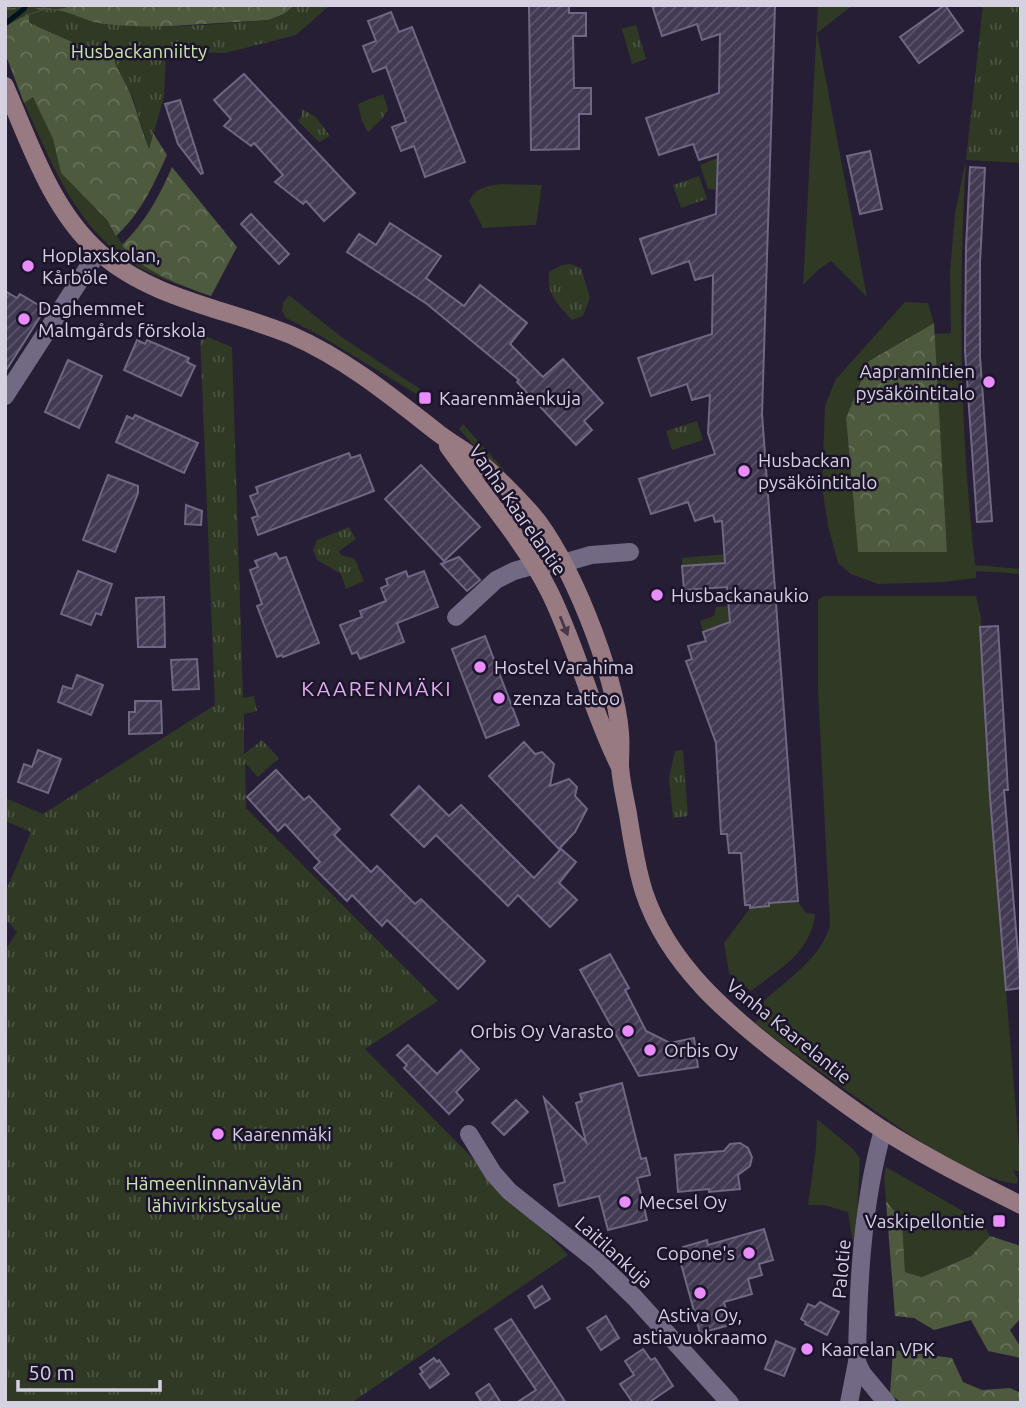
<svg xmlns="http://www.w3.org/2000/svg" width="1026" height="1408" viewBox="0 0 1026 1408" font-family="Ubuntu,sans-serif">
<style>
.grass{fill:#2f3924}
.forest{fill:url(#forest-crowns)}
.wetland{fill:url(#wetland-marsh)}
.park{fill:url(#park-tufts)}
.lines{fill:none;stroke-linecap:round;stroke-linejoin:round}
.stream{stroke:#00131e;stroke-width:5}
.building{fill:url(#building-hatch);stroke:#6f6783;stroke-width:2}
.street{stroke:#726985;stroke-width:18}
.secondary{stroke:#987a82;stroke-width:18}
.oneway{fill:#473849}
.poi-dot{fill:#e98dfd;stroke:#1c142b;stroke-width:2.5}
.labels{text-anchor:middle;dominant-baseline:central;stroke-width:5;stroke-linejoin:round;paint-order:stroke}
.park-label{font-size:19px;fill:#cae5ad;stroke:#1c142b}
.poi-label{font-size:19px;fill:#d6d1e1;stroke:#1c142b;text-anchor:start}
.street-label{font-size:19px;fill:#d6d1e1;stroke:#1c142b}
.neighbourhood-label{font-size:21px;letter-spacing:2px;fill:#dfadea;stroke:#1c142b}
</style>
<defs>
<pattern id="forest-crowns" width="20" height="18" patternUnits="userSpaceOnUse" patternTransform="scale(1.75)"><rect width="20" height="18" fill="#4d5a3d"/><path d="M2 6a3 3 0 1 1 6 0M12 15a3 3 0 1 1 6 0" fill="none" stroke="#667159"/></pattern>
<pattern id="wetland-marsh" width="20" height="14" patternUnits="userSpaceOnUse" patternTransform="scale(1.75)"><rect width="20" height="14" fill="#2f3924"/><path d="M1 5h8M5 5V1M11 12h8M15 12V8" fill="none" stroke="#4c5544"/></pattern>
<pattern id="park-tufts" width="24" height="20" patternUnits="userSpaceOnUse" patternTransform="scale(1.75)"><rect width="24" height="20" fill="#2f3924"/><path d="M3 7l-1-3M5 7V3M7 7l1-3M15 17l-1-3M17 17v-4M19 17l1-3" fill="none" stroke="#4c5544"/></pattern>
<pattern id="building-hatch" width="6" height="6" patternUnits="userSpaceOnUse" patternTransform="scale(1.75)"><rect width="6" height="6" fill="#423953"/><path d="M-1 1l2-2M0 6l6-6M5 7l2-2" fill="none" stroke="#5d556b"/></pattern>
</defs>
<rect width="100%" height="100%" fill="#261e35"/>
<g class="grass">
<polygon points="818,5 853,5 817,33 867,297 831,261 818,270 803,285"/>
<path d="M33,96L53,139L61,173L107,220L129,255L182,286C162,278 140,270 123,257C72,219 50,159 24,103Z"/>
<polygon points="717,158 716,190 708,189 700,165"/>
<path d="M966,160C958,296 960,430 975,565L1021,569V574L976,571V578L944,582L878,584L851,574L838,563L828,526L822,487L825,406L836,379L905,302L928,303L934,323L869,361L846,418L858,552H947L934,334L951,333L950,272L955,213Z"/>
<path d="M501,184L542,185L536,225L483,228L469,201C476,187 487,186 501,184Z"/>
<polygon points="289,295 340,336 420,389 416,394 321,336 286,318 282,311 283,303"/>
<polygon points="463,424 504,470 499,474 459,429"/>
<polygon points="725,554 725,563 682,566 682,558"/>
<path d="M824,596H976L981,618L990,797L1019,1147H1021V1172L1013,1170L1018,1179L1017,1184C963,1177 899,1127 854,1096C821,1072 787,1049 755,1023L766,1011L763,1007L764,1001C788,979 822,957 830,925L818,690V600Z"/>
<polygon points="728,606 733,658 712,629 703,632 700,621 714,616 716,607"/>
<path d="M798,901L806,913L815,914C811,953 779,969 751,991L729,973L724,943L750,908L768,906L769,903Z"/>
<polygon points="817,1119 852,1148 860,1158 856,1240 853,1244 848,1212 824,1205 808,1205 816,1148"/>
<polygon points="886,1167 982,1222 990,1236 971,1256 922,1277 905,1272 902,1220 886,1201 884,1178"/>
</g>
<g class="forest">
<path d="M5,5H295L284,14L269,20L155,27L126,84C136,104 140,127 149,148L153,133L167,155C153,186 141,213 116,236L107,220L61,173L53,139L33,97L24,103L5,53Z"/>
<path d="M172,167L237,247L211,296C184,287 137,269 122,245C146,221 159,197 172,167Z"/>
<polygon points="934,323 947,552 858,552 846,418 869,361"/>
<polygon points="886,1201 902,1220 905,1272 922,1277 971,1256 990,1236 1021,1246 1021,1318 1010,1330 1021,1348 1021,1358 988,1351 971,1320 934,1330 914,1318 895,1316"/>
<polygon points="893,1350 952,1358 963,1382 982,1390 1010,1388 1021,1393 1021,1403 902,1403 890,1394"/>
</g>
<path class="wetland" d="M5,5H72C62,11 49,8 38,11C27,14 16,21 5,26Z"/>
<g class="park">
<path d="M295,5H330L296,35L225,53L166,52L164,97L149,149L133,98L113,60L29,23V15C61,0 76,21 106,24C160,30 215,24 269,20L284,14Z"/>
<polygon points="983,5 1021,5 1021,163 966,160"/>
<polygon points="636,25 646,59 632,64 622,29"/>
<polygon points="383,94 388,109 382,119 368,132 362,121 358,104"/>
<polygon points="302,109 316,117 330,136 319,142 298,121 302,116"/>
<polygon points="699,176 707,199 681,208 673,185"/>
<path d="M571,264L581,268L590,298L583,316L572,320C557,303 547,296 549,272L562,265Z"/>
<polygon points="200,334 232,347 243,698 254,696 257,711 244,714 244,754 262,740 279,758 258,777 245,763 246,808 438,1001 365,1049 568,1255 351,1403 5,1403 5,950 17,932 5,919 5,893 31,832 5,821 5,798 43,814 215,705"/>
<polygon points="697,421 703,440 672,450 666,431"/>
<polygon points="349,527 356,539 339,551 341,555 355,559 364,581 346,589 341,574 317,560 313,550 317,540"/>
<polygon points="683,750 688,816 673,818 669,778 675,751"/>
</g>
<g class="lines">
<polyline class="stream" points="5,24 24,9 26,5"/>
</g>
<g class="building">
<polygon points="529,5 569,5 569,13 586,13 586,36 573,36 574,88 591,88 591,114 579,114 579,149 531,150"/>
<polygon points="652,5 775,5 762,414 798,901 769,903 769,906 750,908 750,905 745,905 741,853 729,853 727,834 721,834 716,743 686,661 692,659 688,646 706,641 703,632 730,622 727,587 684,590 682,566 725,563 722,521 715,522 713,515 695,521 688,502 651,514 639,479 715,454 708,433 710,395 692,400 687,384 651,396 638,358 712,334 713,275 695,280 689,261 652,274 640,239 716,214 718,154 699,160 693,144 659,155 646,118 719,93 720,34 702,40 697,24 662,36"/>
<polygon points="945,5 963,31 919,63 900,37"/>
<polygon points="391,12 399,32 412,27 465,162 425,177 414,146 401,151 392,127 406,122 386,67 373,72 363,46 376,41 368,21"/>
<polygon points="244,74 355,193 324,221 306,201 303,204 275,182 283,175 254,143 251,146 224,126 231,119 214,100"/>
<polygon points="180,100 203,173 201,174 178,144 165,104"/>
<polygon points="870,151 882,209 860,214 847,156"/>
<polygon points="970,167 985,168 980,263 980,357 992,521 977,522 965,351 966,248"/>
<polygon points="251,214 289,254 279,264 241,224"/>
<polygon points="390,223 441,256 426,278 464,306 480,285 527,323 510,344 543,377 563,359 603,403 584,421 592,430 576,445 517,382 519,380 427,304 347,252 359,234 376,245"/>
<polygon points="5,291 17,298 20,294 45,309 5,372"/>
<polygon points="137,340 145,344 147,340 189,358 187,362 195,366 181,396 124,370"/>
<polygon points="68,360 102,376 79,428 45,412"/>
<polygon points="135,415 198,443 184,473 116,442 127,416 133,419"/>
<polygon points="349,453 351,458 360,455 374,491 258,535 252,518 258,516 250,496 258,493 256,487"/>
<polygon points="421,465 480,527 444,561 385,499"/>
<polygon points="108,475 138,486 138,493 115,552 83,540"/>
<polygon points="186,505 202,511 201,525 185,524"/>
<polygon points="276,553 279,559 286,557 319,643 283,657 282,655 277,657 265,627 257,606 262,604 250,570 258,567 255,561"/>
<polygon points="459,557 480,580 467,591 441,564"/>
<polygon points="78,571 112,584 101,615 96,613 91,625 61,614"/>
<polygon points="406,571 408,577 424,571 438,607 397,623 404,642 360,659 357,652 352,654 340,625 362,617 360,611 386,601 381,588 388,585 386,579"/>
<polygon points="164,597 165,647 138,647 136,598"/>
<polygon points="998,626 1008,790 1004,790 1021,988 1006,990 990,797 980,627"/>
<polygon points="485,636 519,725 486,738 452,649"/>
<polygon points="197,659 199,689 173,690 171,660"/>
<polygon points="77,675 103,685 91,715 58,702 63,686 72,689"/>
<polygon points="135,701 161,701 162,733 129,734 129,712 135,712"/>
<polygon points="524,742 535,754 542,752 554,764 550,786 569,779 577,787 575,796 587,809 575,832 559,849 489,776"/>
<polygon points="38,750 61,759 48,793 18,782 24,764 32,767"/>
<polygon points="276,770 304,800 309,796 340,829 334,835 371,872 377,866 415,904 421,899 485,961 458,989 387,920 382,926 352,895 347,901 314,868 320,862 285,824 278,831 247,797"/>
<polygon points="419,786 449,816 461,805 534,878 561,849 576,862 559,883 577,900 550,927 518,895 508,906 436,835 424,847 391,815"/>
<polygon points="610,954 629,988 625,990 646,1031 670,1043 694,1038 698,1067 639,1076 580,970"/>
<polygon points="408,1045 437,1074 461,1050 479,1069 456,1092 463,1100 449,1114 404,1068 407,1065 397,1055"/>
<polygon points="622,1083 641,1159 646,1158 650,1175 637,1178 647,1220 608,1230 599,1196 559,1206 554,1185 565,1182 544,1098 586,1142 576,1103 582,1101 580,1094"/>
<polygon points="516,1100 528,1112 504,1135 492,1123"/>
<polygon points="740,1143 748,1148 752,1157 750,1166 738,1175 740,1189 709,1192 709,1189 678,1192 675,1155 724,1151 730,1144"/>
<polygon points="764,1229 773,1260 759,1264 762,1275 748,1279 752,1294 724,1302 730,1325 700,1333 680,1260 684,1259 683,1247 707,1240 708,1245"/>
<polygon points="542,1286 550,1299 535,1308 528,1296"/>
<polygon points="820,1302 839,1312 827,1335 805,1324 806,1322 801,1319 808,1304 815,1307"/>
<polygon points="606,1316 619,1338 601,1350 587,1328"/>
<polygon points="511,1319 553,1383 566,1403 516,1403 536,1390 495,1329"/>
<polygon points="776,1341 795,1349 784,1376 765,1369"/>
<polygon points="643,1349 651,1360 655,1358 673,1386 648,1403 633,1403 620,1384 634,1375 625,1361"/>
<polygon points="434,1358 437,1362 439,1360 449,1374 430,1388 420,1374 423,1372 420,1368"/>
<polygon points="489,1384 501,1403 482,1403 476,1393"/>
</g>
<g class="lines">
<g class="street">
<polyline points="5,396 98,252"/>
<polyline points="456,617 496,580 514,571 535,565 563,563 591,555 630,552"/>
<path d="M883,1130C862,1204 858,1285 857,1362L862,1373L887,1403"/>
<polyline points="469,1134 493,1173 509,1191 597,1261 635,1298 730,1403"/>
<polyline points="849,1403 857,1362"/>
</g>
<g class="secondary">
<path d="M5,86C30,143 51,210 100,253C152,299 228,309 291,335C346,359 392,397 438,433C451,443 466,451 478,461C496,476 514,494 530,512C569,555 616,676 620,733C621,744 620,755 620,766C621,782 625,798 628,814C632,840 636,867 644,892C668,965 729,1016 788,1061C818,1084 848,1107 880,1128C925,1157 973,1181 1021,1205"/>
<path d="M448,446C482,494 523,539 549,591C577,647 591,709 619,765"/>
</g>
</g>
<defs><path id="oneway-solid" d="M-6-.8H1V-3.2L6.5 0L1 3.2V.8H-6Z" transform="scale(1.75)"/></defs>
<use class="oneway" href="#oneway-solid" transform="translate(564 626) rotate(68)"/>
<g class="poi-dot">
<circle cx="28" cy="266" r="7"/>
<circle cx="24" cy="319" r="7"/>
<circle cx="989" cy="382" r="7"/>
<rect x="418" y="391" width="14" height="14" rx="3.5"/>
<circle cx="744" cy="471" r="7"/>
<circle cx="657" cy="595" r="7"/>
<circle cx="480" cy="667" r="7"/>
<circle cx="499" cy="698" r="7"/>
<circle cx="628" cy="1031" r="7"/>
<circle cx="650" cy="1050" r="7"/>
<circle cx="218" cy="1134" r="7"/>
<circle cx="625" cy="1202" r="7"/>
<rect x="992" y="1214" width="14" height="14" rx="3.5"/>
<circle cx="749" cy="1253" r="7"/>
<circle cx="700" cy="1293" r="7"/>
<circle cx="807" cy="1349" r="7"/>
</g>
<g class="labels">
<g class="park-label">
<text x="139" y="51">Husbackanniitty</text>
<text x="214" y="1183">Hämeenlinnanväylän<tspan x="214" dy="22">lähivirkistysalue</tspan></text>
</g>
<g class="poi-label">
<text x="42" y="255">Hoplaxskolan,<tspan x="42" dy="22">Kårböle</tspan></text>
<text x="38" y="308">Daghemmet<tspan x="38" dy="22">Malmgårds förskola</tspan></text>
<text x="975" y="371" text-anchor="end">Aapramintien<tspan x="975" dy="22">pysäköintitalo</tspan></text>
<text x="439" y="398">Kaarenmäenkuja</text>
<text x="758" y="460">Husbackan<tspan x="758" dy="22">pysäköintitalo</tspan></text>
<text x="671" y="595">Husbackanaukio</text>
<text x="494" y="667">Hostel Varahima</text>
<text x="513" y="698">zenza tattoo</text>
<text x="614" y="1031" text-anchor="end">Orbis Oy Varasto</text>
<text x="664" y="1050">Orbis Oy</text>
<text x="232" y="1134">Kaarenmäki</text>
<text x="639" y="1202">Mecsel Oy</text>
<text x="985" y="1221" text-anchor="end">Vaskipellontie</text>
<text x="735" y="1253" text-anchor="end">Copone's</text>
<text x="700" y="1315" text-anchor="middle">Astiva Oy,<tspan x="700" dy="22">astiavuokraamo</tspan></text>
<text x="821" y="1349">Kaarelan VPK</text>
</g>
<g class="street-label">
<text transform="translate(518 510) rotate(55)">Vanha Kaarelantie</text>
<text transform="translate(789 1031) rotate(39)">Vanha Kaarelantie</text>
<text transform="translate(614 1252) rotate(42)">Laitilankuja</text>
<text transform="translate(841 1269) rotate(-85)">Palotie</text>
</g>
<g class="neighbourhood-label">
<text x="377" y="688">KAARENMÄKI</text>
</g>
</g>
<rect width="1026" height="1408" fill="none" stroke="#d6d1e1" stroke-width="14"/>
<path d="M18 1380v10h142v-10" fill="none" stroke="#d6d1e1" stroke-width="3.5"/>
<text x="28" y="1380" font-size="21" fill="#d6d1e1" stroke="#1c142b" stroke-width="5" paint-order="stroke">50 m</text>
</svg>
